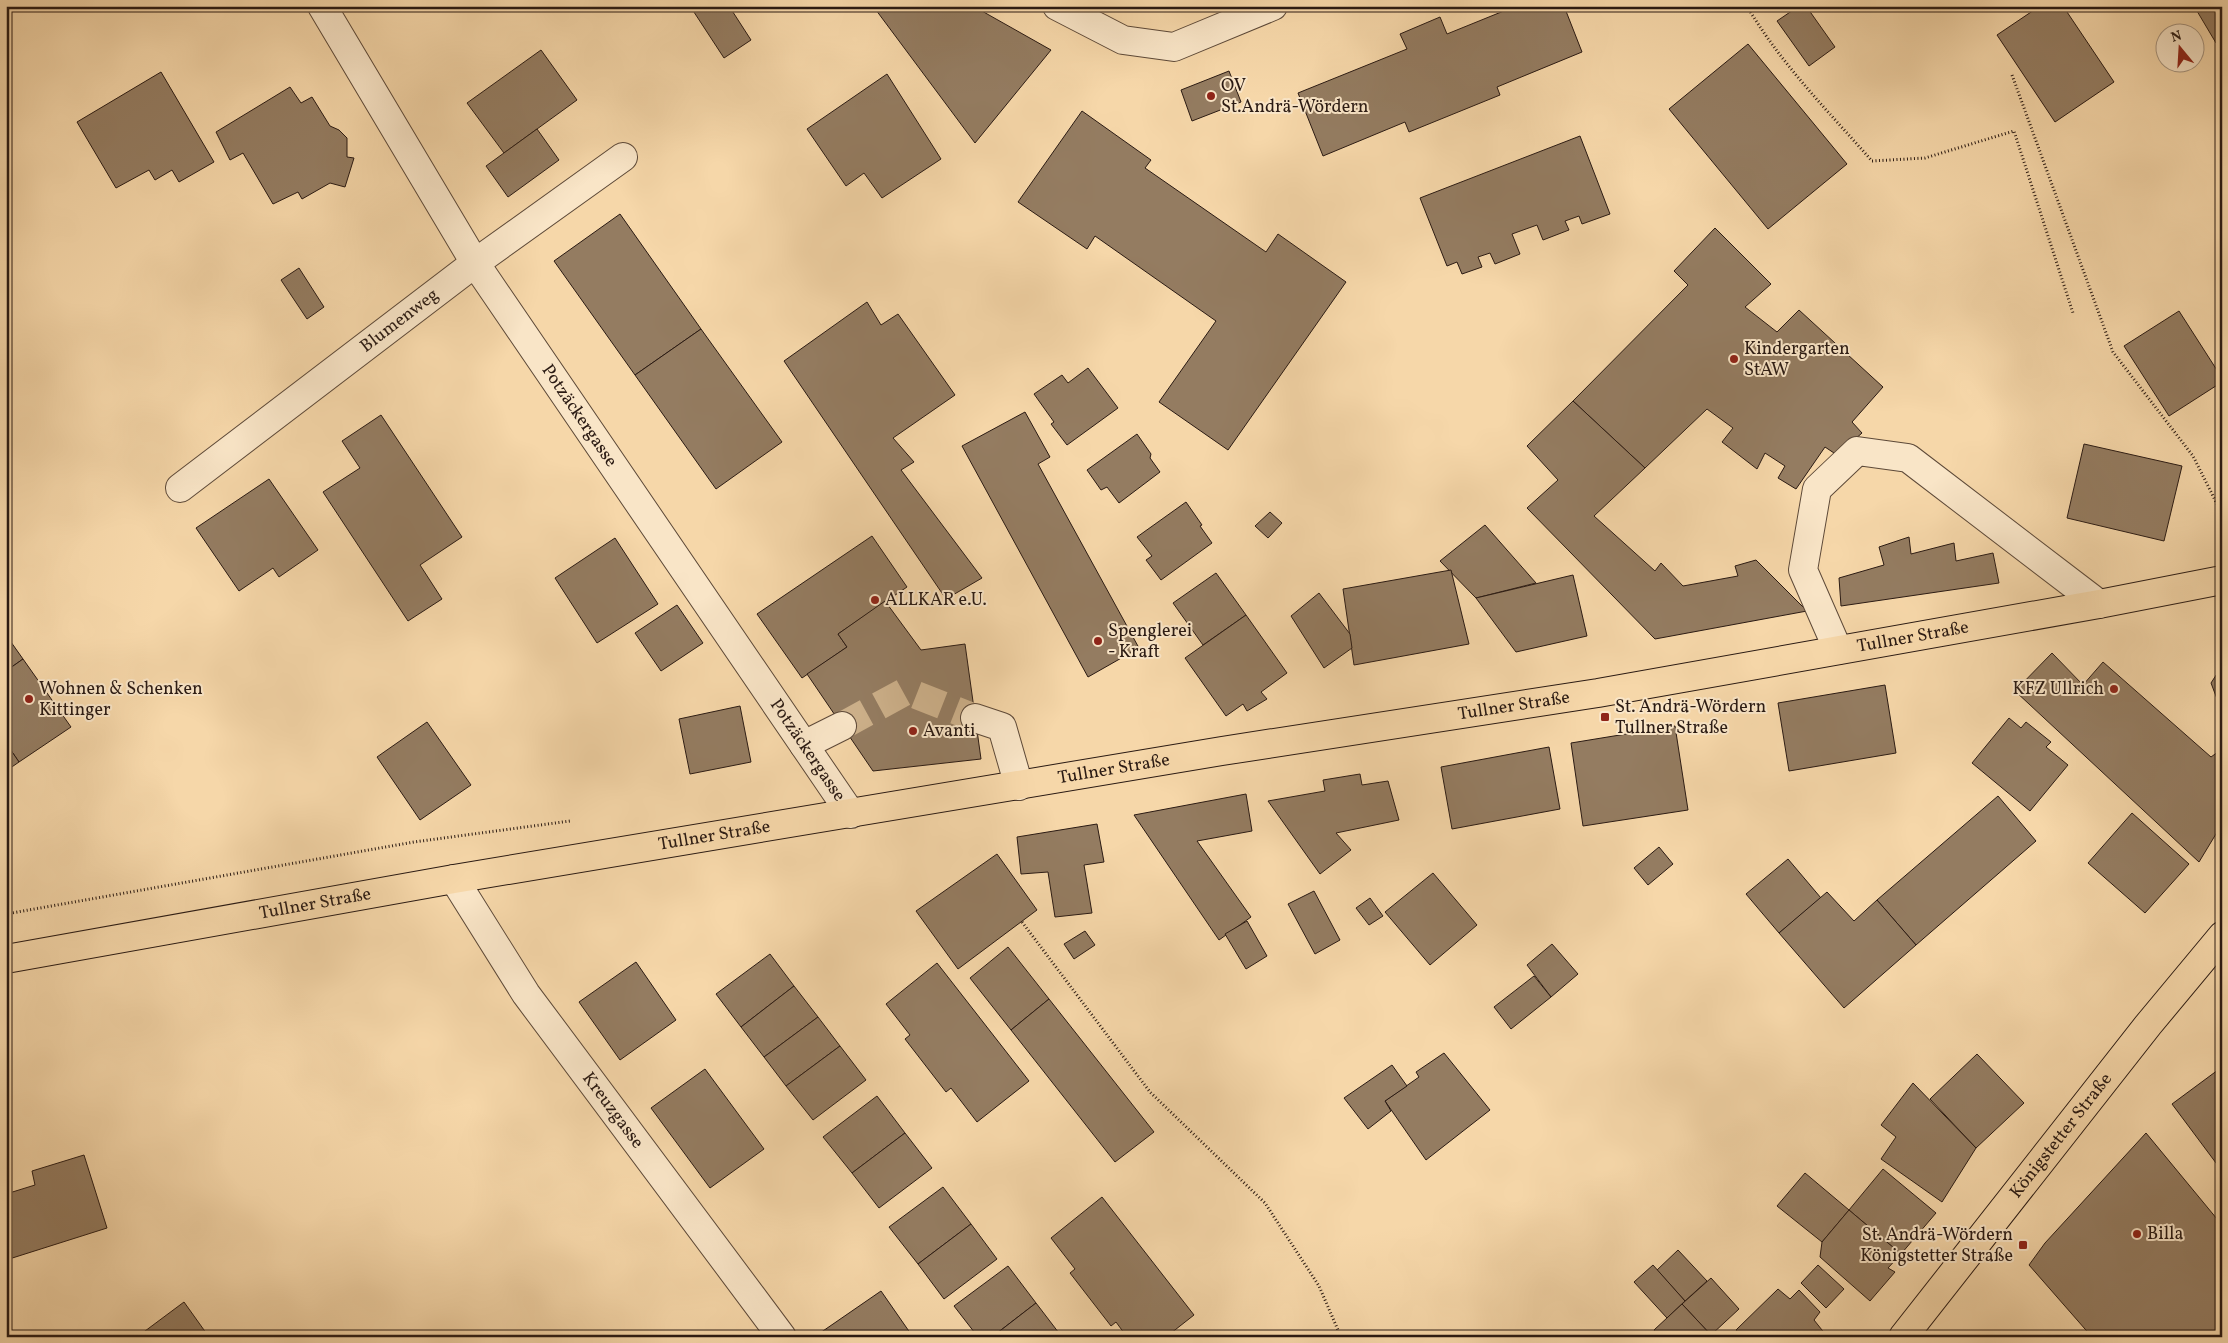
<svg xmlns="http://www.w3.org/2000/svg" width="2228" height="1343" viewBox="0 0 2228 1343" font-family="Vollkorn,serif">
<style>
.building{fill:#947c61;stroke:#2a1a13}
.lines{fill:none;stroke-linecap:round;stroke-linejoin:round}
.minor-tunnel{stroke:#cdb18b;stroke-width:28;stroke-dasharray:28 14;stroke-linecap:butt}
.minor-casing{stroke:#5d4938;stroke-width:30}
.major-casing{stroke:#2a1a13;stroke-width:30}
.path{stroke:#2a1a13;stroke-width:3;stroke-dasharray:1 2.5;stroke-linecap:butt}
.minor{stroke:#f9e5c7;stroke-width:28}
.major{stroke:#f6d7a9;stroke-width:28}
.poi-dot{fill:#8f2418;stroke:#f9e5c7;stroke-width:2}
.labels{text-anchor:middle;dominant-baseline:central;stroke-width:4;stroke-linejoin:round;paint-order:stroke}
.poi-label{font-size:18px;fill:#2a1a13;stroke:#f9e5c7;text-anchor:start}
.street-label{font-size:18px;fill:#2a1a13;stroke:#f9e5c7}
</style>
<rect width="100%" height="100%" fill="#f6d7a9"/>
<filter id="stains"><feTurbulence type="fractalNoise" baseFrequency=".004" numOctaves="4"/><feColorMatrix values="0 0 0 0 .2 0 0 0 0 .09 0 0 0 0 .02 0 0 0 .5 -.17"/></filter>
<radialGradient id="worn" r=".72"><stop offset=".6" stop-color="#630" stop-opacity="0"/><stop offset="1" stop-color="#630" stop-opacity=".3"/></radialGradient>
<g class="building">
<polygon points="690,6 729,6 751,40 724,58"/>
<polygon points="873,6 973,6 1051,50 975,143"/>
<polygon points="1516,6 1564,6 1582,52 1497,87 1500,95 1409,132 1405,122 1323,156 1298,93 1407,49 1400,34 1440,17 1447,34"/>
<polygon points="1799,6 1806,6 1835,47 1809,66 1777,21"/>
<polygon points="1981,6 1992,6 1984,11"/>
<polygon points="2040,6 2063,6 2114,82 2055,122 1997,35"/>
<polygon points="2194,6 2222,6 2222,40 2216,43"/>
<polygon points="1748,44 1847,164 1768,229 1669,109"/>
<polygon points="541,50 577,100 504,153 467,103"/>
<polygon points="1229,71 1241,102 1192,121 1181,90"/>
<polygon points="161,72 214,162 179,182 172,170 155,180 149,170 116,188 77,122"/>
<polygon points="887,74 941,159 882,198 864,173 846,186 807,129"/>
<polygon points="290,87 301,103 312,97 330,126 339,130 347,138 347,157 354,158 345,187 330,183 302,199 298,192 273,204 243,153 230,160 216,132"/>
<polygon points="1082,111 1151,160 1145,168 1266,252 1278,234 1346,282 1228,450 1159,402 1216,321 1095,236 1087,249 1018,202"/>
<polygon points="537,129 559,160 508,197 486,166"/>
<polygon points="1580,136 1610,214 1582,224 1579,216 1565,221 1569,230 1543,240 1537,225 1512,234 1520,254 1495,264 1490,253 1478,257 1482,267 1462,274 1457,262 1447,266 1420,198"/>
<polygon points="620,214 701,329 635,375 554,261"/>
<polygon points="1715,228 1771,284 1745,307 1777,332 1799,310 1883,387 1852,422 1862,433 1837,455 1825,447 1796,489 1778,478 1785,466 1765,453 1757,469 1722,442 1733,428 1707,409 1645,468 1573,401 1688,285 1674,271"/>
<polygon points="299,268 324,307 307,319 281,280"/>
<polygon points="867,302 881,325 898,314 955,395 893,438 914,462 901,470 982,578 946,599 784,361"/>
<polygon points="2179,311 2222,378 2222,382 2169,416 2124,346"/>
<polygon points="701,329 782,442 716,489 635,375"/>
<polygon points="1088,368 1118,408 1067,445 1051,424 1054,422 1034,394 1062,375 1068,383"/>
<polygon points="1573,401 1645,468 1594,516 1655,571 1661,563 1683,586 1738,576 1735,566 1756,560 1807,611 1655,639 1527,508 1558,480 1527,446"/>
<polygon points="1025,412 1050,457 1038,464 1139,648 1088,677 962,446"/>
<polygon points="381,415 462,537 420,565 442,599 408,621 323,492 360,468 342,441"/>
<polygon points="1137,434 1151,454 1150,458 1160,472 1119,503 1107,487 1101,490 1087,470"/>
<polygon points="2084,444 2182,466 2164,541 2067,518"/>
<polygon points="269,479 318,550 279,577 273,568 239,591 196,528"/>
<polygon points="1186,502 1202,525 1200,526 1212,543 1161,580 1146,560 1152,556 1137,537"/>
<polygon points="1270,512 1282,523 1268,538 1255,526"/>
<polygon points="1485,525 1536,583 1476,598 1440,561"/>
<polygon points="872,536 907,587 838,634 847,647 802,678 757,614"/>
<polygon points="1909,537 1911,554 1954,543 1956,561 1993,553 1999,583 1841,606 1839,578 1884,565 1879,547"/>
<polygon points="615,538 658,604 597,643 555,578"/>
<polygon points="1451,570 1469,644 1354,665 1343,589"/>
<polygon points="1216,573 1246,615 1203,645 1173,603"/>
<polygon points="1573,575 1587,636 1516,652 1476,598"/>
<polygon points="1319,593 1350,634 1352,648 1324,668 1291,616"/>
<polygon points="885,601 921,650 965,644 981,759 873,771 807,674 847,647 838,634"/>
<polygon points="677,605 703,643 661,671 635,633"/>
<polygon points="1246,615 1287,673 1261,692 1267,699 1247,711 1243,704 1226,716 1185,658"/>
<polygon points="6,635 23,659 6,671"/>
<polygon points="2052,653 2083,685 2103,662 2211,757 2222,749 2222,824 2199,862 2015,691"/>
<polygon points="23,659 71,727 19,762 6,743 6,671"/>
<polygon points="2222,666 2222,712 2211,683"/>
<polygon points="1885,685 1896,753 1789,771 1778,703"/>
<polygon points="740,706 751,762 690,774 679,719"/>
<polygon points="2009,718 2021,728 2026,722 2051,742 2046,747 2068,765 2030,811 1972,763"/>
<polygon points="427,722 471,785 420,820 377,757"/>
<polygon points="1675,726 1688,810 1583,826 1571,743"/>
<polygon points="6,743 19,762 6,771"/>
<polygon points="1549,747 1560,809 1452,829 1441,767"/>
<polygon points="1360,774 1362,785 1388,781 1399,820 1336,833 1351,850 1320,874 1268,801 1325,791 1323,780"/>
<polygon points="1246,794 1252,831 1197,841 1251,917 1219,940 1134,815"/>
<polygon points="1998,796 2036,841 1916,945 1877,900"/>
<polygon points="2132,813 2189,864 2145,913 2088,863"/>
<polygon points="1097,824 1104,862 1084,865 1092,913 1055,917 1048,872 1021,874 1017,837"/>
<polygon points="1659,847 1673,864 1648,885 1634,868"/>
<polygon points="997,854 1037,910 958,969 916,911"/>
<polygon points="1788,859 1821,898 1779,933 1746,894"/>
<polygon points="1433,873 1477,925 1430,965 1385,912"/>
<polygon points="1314,891 1340,940 1315,954 1288,904"/>
<polygon points="1827,892 1854,921 1877,900 1916,945 1844,1008 1779,933"/>
<polygon points="1370,898 1383,916 1369,925 1356,908"/>
<polygon points="1247,921 1267,956 1246,969 1225,934"/>
<polygon points="1085,931 1095,945 1074,959 1064,944"/>
<polygon points="1552,944 1578,974 1551,997 1527,965"/>
<polygon points="1008,947 1049,999 1011,1030 970,978"/>
<polygon points="770,954 794,986 741,1027 716,994"/>
<polygon points="636,962 676,1020 620,1060 579,1002"/>
<polygon points="937,963 1029,1081 977,1122 951,1088 946,1092 905,1039 910,1035 886,1004"/>
<polygon points="1534,976 1551,997 1511,1029 1494,1007"/>
<polygon points="794,986 818,1017 764,1057 741,1027"/>
<polygon points="1049,999 1154,1132 1115,1162 1011,1030"/>
<polygon points="818,1017 840,1046 786,1086 764,1057"/>
<polygon points="840,1046 866,1080 813,1120 786,1086"/>
<polygon points="1444,1053 1490,1110 1426,1160 1385,1101 1419,1077 1416,1072"/>
<polygon points="1977,1054 2024,1103 1976,1148 1930,1099"/>
<polygon points="1392,1065 1407,1086 1385,1101 1391,1111 1368,1129 1344,1098"/>
<polygon points="2222,1067 2222,1171 2172,1104"/>
<polygon points="705,1069 764,1149 710,1188 651,1108"/>
<polygon points="1913,1083 1976,1148 1942,1202 1881,1159 1896,1137 1881,1125"/>
<polygon points="877,1096 905,1133 852,1173 823,1137"/>
<polygon points="905,1133 932,1168 879,1208 852,1173"/>
<polygon points="2146,1133 2222,1225 2222,1337 2092,1337 2029,1265 2045,1243"/>
<polygon points="84,1155 107,1228 6,1260 6,1194 35,1185 32,1171"/>
<polygon points="1883,1169 1936,1213 1901,1254 1849,1210"/>
<polygon points="1805,1173 1849,1210 1822,1242 1777,1206"/>
<polygon points="943,1187 971,1224 918,1264 889,1227"/>
<polygon points="1102,1197 1194,1315 1166,1337 1127,1337 1116,1322 1111,1326 1070,1273 1075,1269 1051,1238"/>
<polygon points="1849,1210 1901,1254 1888,1268 1895,1272 1870,1301 1820,1257 1822,1242"/>
<polygon points="971,1224 997,1259 944,1299 918,1264"/>
<polygon points="1678,1250 1707,1281 1685,1301 1657,1270"/>
<polygon points="1653,1265 1685,1301 1667,1318 1634,1282"/>
<polygon points="1818,1265 1844,1289 1826,1308 1801,1283"/>
<polygon points="1008,1266 1036,1303 992,1337 978,1337 954,1306"/>
<polygon points="1711,1278 1739,1309 1711,1335 1682,1304"/>
<polygon points="1778,1289 1790,1299 1799,1290 1820,1312 1814,1320 1826,1335 1824,1337 1742,1337 1736,1330"/>
<polygon points="881,1291 913,1337 823,1337 820,1333"/>
<polygon points="184,1302 209,1337 137,1337"/>
<polygon points="1036,1303 1062,1337 992,1337"/>
<polygon points="1682,1304 1711,1335 1713,1337 1659,1337 1654,1330"/>
</g>
<g class="lines">
<polyline class="minor-tunnel" points="842,726 906,691 975,718"/>
<g class="minor-casing">
<g id="minor">
<path id="s1" d="M322,6L475,263L851,814"/>
<polyline points="1057,6 1123,40 1174,47 1273,6"/>
<path id="s2" d="M180,488L475,263L623,157"/>
<polyline points="1838,650 1803,570 1817,489 1857,451 1908,458 2099,604"/>
<polyline points="975,718 1002,727 1019,786"/>
<polyline points="804,745 842,726"/>
<path id="s3" d="M454,879L526,994L782,1337"/>
</g>
</g>
<g class="major-casing">
<g id="major">
<path id="s4" d="M6,959L454,879L1222,751L1598,693L2099,604L2222,580"/>
<path id="s5" d="M1903,1337L2148,1025L2222,936"/>
</g>
</g>
<g class="path">
<path d="M1747,6C1780,63 1829,112 1872,161L1925,158L2014,131L2073,313"/>
<polyline points="2012,75 2113,352 2193,456 2222,514"/>
<polyline points="6,914 414,842 570,821"/>
<polyline points="1022,922 1150,1092 1265,1203 1319,1286 1341,1337"/>
</g>
<use href="#minor" class="minor"/>
<use href="#major" class="major"/>
</g>
<g class="poi-dot">
<circle cx="1211" cy="96" r="5"/>
<circle cx="1734" cy="359" r="5"/>
<circle cx="875" cy="600" r="5"/>
<circle cx="1098" cy="641" r="5"/>
<circle cx="2114" cy="689" r="5"/>
<circle cx="29" cy="699" r="5"/>
<rect x="1600" y="712" width="10" height="10" rx="2.5"/>
<circle cx="913" cy="731" r="5"/>
<circle cx="2137" cy="1234" r="5"/>
<rect x="2018" y="1240" width="10" height="10" rx="2.5"/>
</g>
<g class="labels">
<g class="poi-label">
<text x="1221" y="86">OV<tspan x="1221" dy="21">St.Andrä-Wördern</tspan></text>
<text x="1744" y="349">Kindergarten<tspan x="1744" dy="21">StAW</tspan></text>
<text x="885" y="600">ALLKAR e.U.</text>
<text x="1108" y="631">Spenglerei<tspan x="1108" dy="21">- Kraft</tspan></text>
<text x="39" y="689">Wohnen &amp; Schenken<tspan x="39" dy="21">Kittinger</tspan></text>
<text x="2104" y="689" text-anchor="end">KFZ Ullrich</text>
<text x="1615" y="707">St. Andrä-Wördern<tspan x="1615" dy="21">Tullner Straße</tspan></text>
<text x="923" y="731">Avanti</text>
<text x="2147" y="1234">Billa</text>
<text x="2013" y="1235" text-anchor="end">St. Andrä-Wördern<tspan x="2013" dy="21">Königstetter Straße</tspan></text>
</g>
<g class="street-label">
<text stroke="none"><textPath href="#s2" startOffset="276">Blumenweg</textPath></text>
<text stroke="none"><textPath href="#s1" startOffset="484">Potzäckergasse</textPath></text>
<text stroke="none"><textPath href="#s4" startOffset="1934">Tullner Straße</textPath></text>
<text stroke="none"><textPath href="#s4" startOffset="1529">Tullner Straße</textPath></text>
<text stroke="none"><textPath href="#s1" startOffset="889">Potzäckergasse</textPath></text>
<text stroke="none"><textPath href="#s4" startOffset="1124">Tullner Straße</textPath></text>
<text stroke="none"><textPath href="#s4" startOffset="719">Tullner Straße</textPath></text>
<text stroke="none"><textPath href="#s4" startOffset="314">Tullner Straße</textPath></text>
<text stroke="none"><textPath href="#s3" startOffset="281">Kreuzgasse</textPath></text>
<text stroke="none"><textPath href="#s5" startOffset="256">Königstetter Straße</textPath></text>
</g>
</g>
<rect width="2228" height="1343" fill="none" stroke="#f6d7a9" stroke-width="25"/>
<rect x="8" y="8" width="2213" height="1328" fill="none" stroke="#2a1a13" stroke-width="2.5"/>
<rect x="12" y="12" width="2203" height="1318" fill="none" stroke="#2a1a13"/>
<g transform="translate(2180 48) rotate(342)"><circle r="24" fill="#f9e5c7" stroke="#a6947f"/>
<path d="M0-4L9 19L0 12L-9 19Z" fill="#8f2418"/>
<text y="-8" font-size="14" font-weight="bold" text-anchor="middle" fill="#2a1a13">N</text>
</g>
<rect width="100%" height="100%" filter="url(#stains)"/>
<rect width="100%" height="100%" fill="url(#worn)"/>
</svg>
